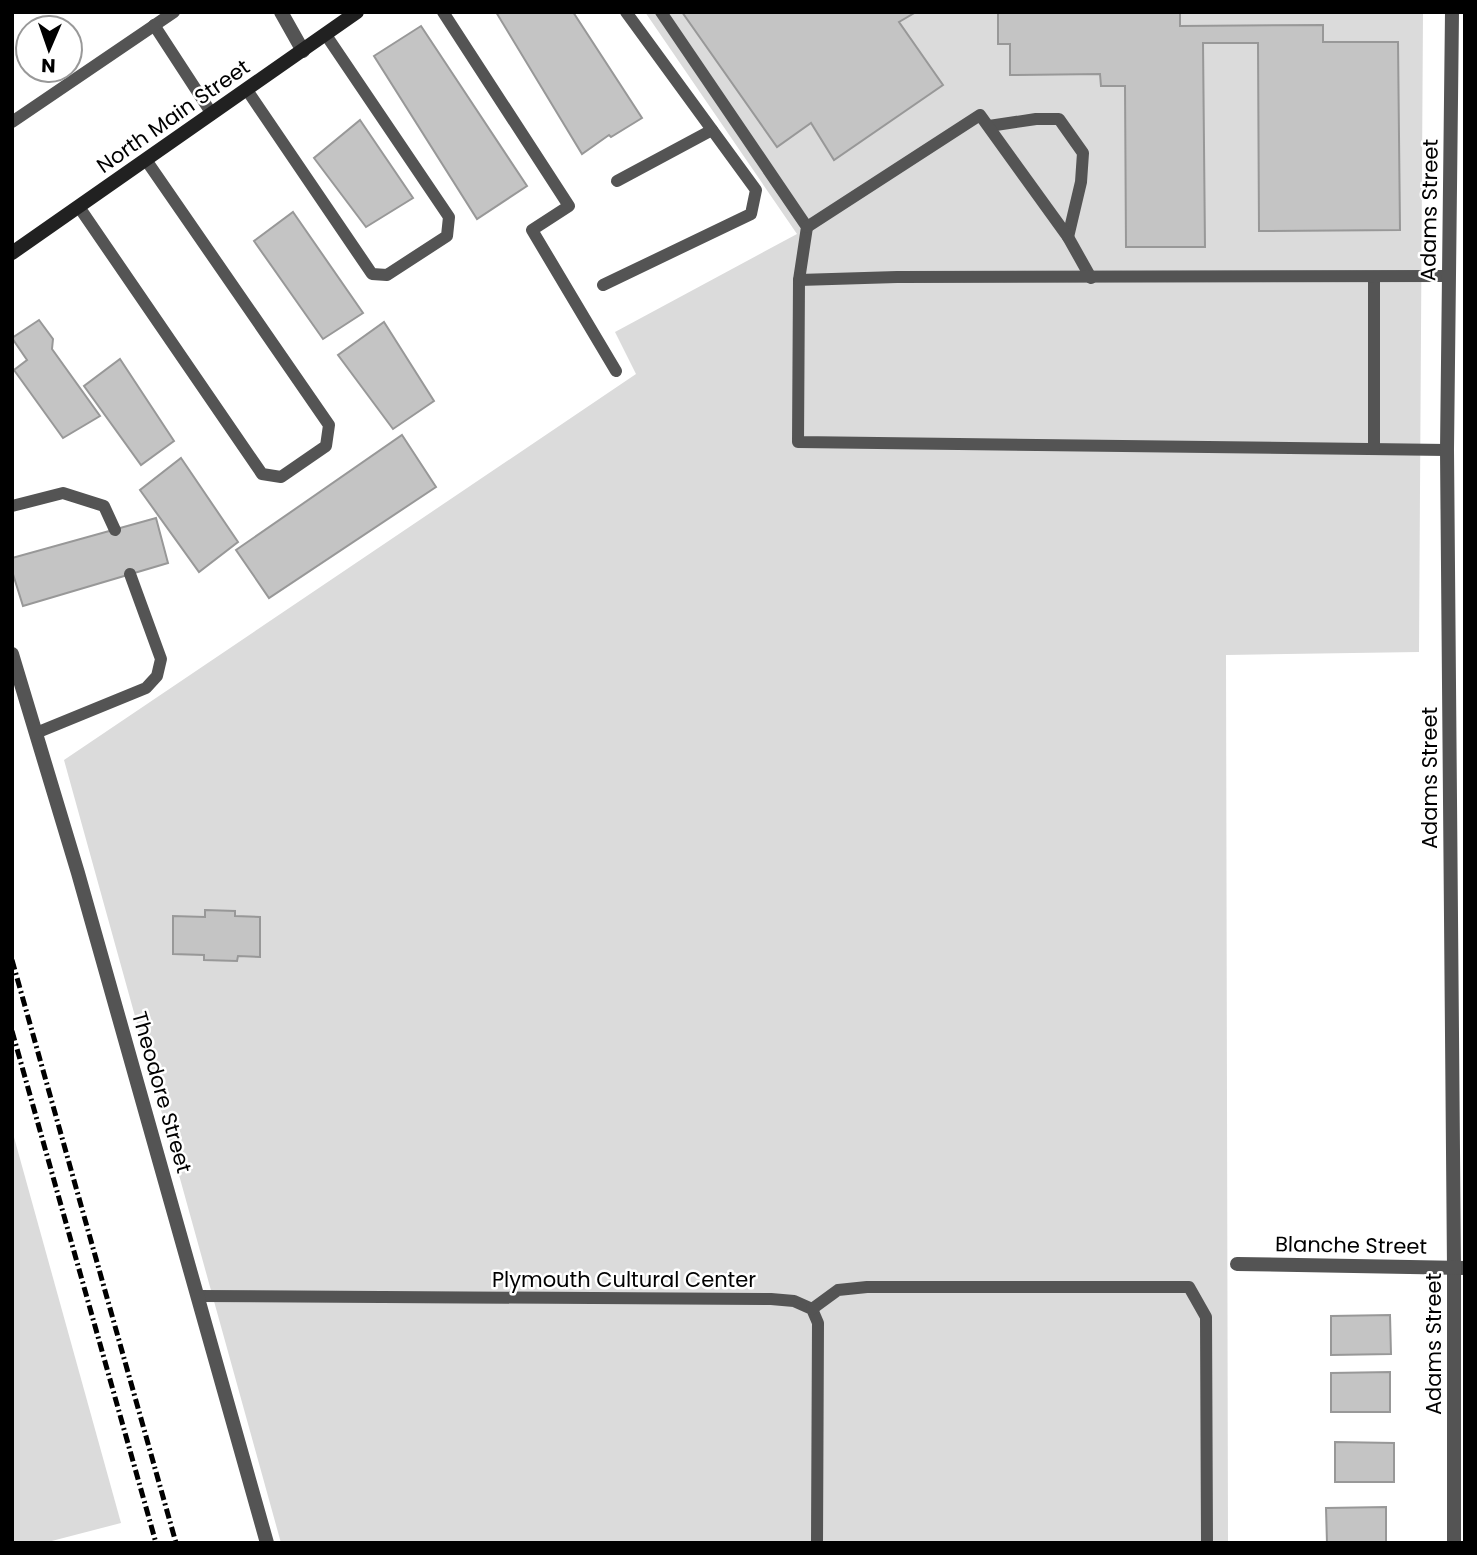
<svg xmlns="http://www.w3.org/2000/svg" width="1477" height="1555" viewBox="0 0 1477 1555" font-family="Poppins,sans-serif">
<style>
.green{fill:#dbdbdb}
.building{fill:#c4c4c4;stroke:#989898;stroke-width:2}
.lines{fill:none;stroke-linecap:round;stroke-linejoin:round}
.lane{stroke:#545454;stroke-width:12}
.street{stroke:#545454;stroke-width:14}
.secondary{stroke:#212121;stroke-width:14}
.rail{stroke:#000;stroke-width:5;stroke-dasharray:10 3.5 2 3.5;stroke-linecap:butt}
.labels{text-anchor:middle;dominant-baseline:central;stroke-width:5;stroke-linejoin:round;paint-order:stroke}
.street-label{font-size:21px;fill:#000;stroke:#fff}
</style>
<rect width="100%" height="100%" fill="#fff"/>
<g class="green">
<polygon points="645,12 1423,12 1419,652 1226,655 1228,1543 281,1543 64,760 636,374 615,332 797,234"/>
<polygon points="12,1130 121,1523 44,1543 12,1543"/>
</g>
<g class="building">
<polygon points="496,12 573,12 642,118 611,137 609,135 582,154"/>
<polygon points="682,12 916,12 899,22 943,85 834,160 811,123 777,147"/>
<polygon points="998,12 1180,12 1180,26 1323,25 1323,42 1398,42 1400,230 1259,231 1258,43 1203,43 1205,247 1126,247 1125,86 1101,86 1100,74 1010,75 1010,44 998,44"/>
<polygon points="421,26 527,186 477,219 374,56"/>
<polygon points="360,120 413,198 366,227 314,158"/>
<polygon points="293,212 363,313 323,339 254,241"/>
<polygon points="39,320 53,339 52,349 100,416 63,438 14,370 27,360 12,338"/>
<polygon points="384,322 434,401 393,429 338,355"/>
<polygon points="120,359 174,441 141,465 84,386"/>
<polygon points="402,435 436,487 269,598 236,550"/>
<polygon points="181,458 238,542 199,572 140,490"/>
<polygon points="156,518 168,563 23,606 12,571 12,558"/>
<polygon points="205,910 235,911 235,916 260,917 260,957 238,956 237,961 204,960 204,955 173,954 173,916 205,917"/>
<polygon points="1390,1315 1391,1354 1331,1355 1331,1316"/>
<polygon points="1390,1372 1390,1412 1331,1412 1331,1373"/>
<polygon points="1335,1442 1394,1443 1394,1482 1335,1482"/>
<polygon points="1386,1507 1386,1543 1327,1543 1326,1508"/>
</g>
<g class="lines">
<g class="lane">
<polyline points="443,12 569,206 532,230 616,371"/>
<polyline points="661,12 807,227 799,280 798,442 1447,450"/>
<polyline points="154,25 212,114"/>
<polyline points="247,90 372,274 387,275 447,236 449,217 326,35"/>
<polyline points="12,122 174,12"/>
<polyline points="989,126 1036,119 1059,119 1083,153 1081,182 1068,237"/>
<polyline points="617,181 712,130"/>
<polyline points="79,207 262,474 281,477 326,446 329,425 146,160"/>
<polyline points="807,227 980,115 1068,237 1091,278"/>
<polyline points="1374,277 1374,448"/>
<polyline points="799,280 897,277 1449,276"/>
<polyline points="603,285 751,214 756,190 626,12"/>
<polyline points="12,506 63,493 104,506 115,530"/>
<polyline points="36,733 146,688 157,676 161,659 130,574"/>
<polyline points="198,1296 771,1299 794,1301 812,1309 818,1323 817,1543"/>
<polyline points="812,1309 838,1290 867,1287 1189,1287 1206,1317 1207,1543"/>
</g>
<g class="street">
<polyline points="281,12 303,51"/>
<polyline points="1452,12 1447,450 1454,1268 1454,1543"/>
<polyline points="12,654 78,873 267,1543"/>
<polyline points="1237,1264 1465,1268"/>
</g>
<polyline class="secondary" points="12,253 357,12"/>
<g class="rail">
<polyline points="12,960 176,1543"/>
<polyline points="12,1031 156,1543"/>
</g>
</g>
<g class="labels">
<g class="street-label">
<text transform="translate(173 116) rotate(-35)">North Main Street</text>
<text transform="translate(1429 210) rotate(-89)">Adams Street</text>
<text transform="translate(1429 778) rotate(-90)">Adams Street</text>
<text transform="translate(162 1092) rotate(74)">Theodore Street</text>
<text transform="translate(1351 1245) rotate(1)">Blanche Street</text>
<text x="624" y="1279">Plymouth Cultural Center</text>
<text transform="translate(1433 1344) rotate(-90)">Adams Street</text>
</g>
</g>
<rect width="1477" height="1555" fill="none" stroke="#000000" stroke-width="28"/>
<g transform="translate(49 49) rotate(182)"><circle r="33" fill="#ffffff" stroke="#999999" stroke-width="2"/>
<path d="M0-5L12 26L0 18L-12 26Z" fill="#000000"/>
<text y="-10" font-size="19" font-weight="bold" text-anchor="middle" fill="#000000">N</text>
</g>
</svg>
